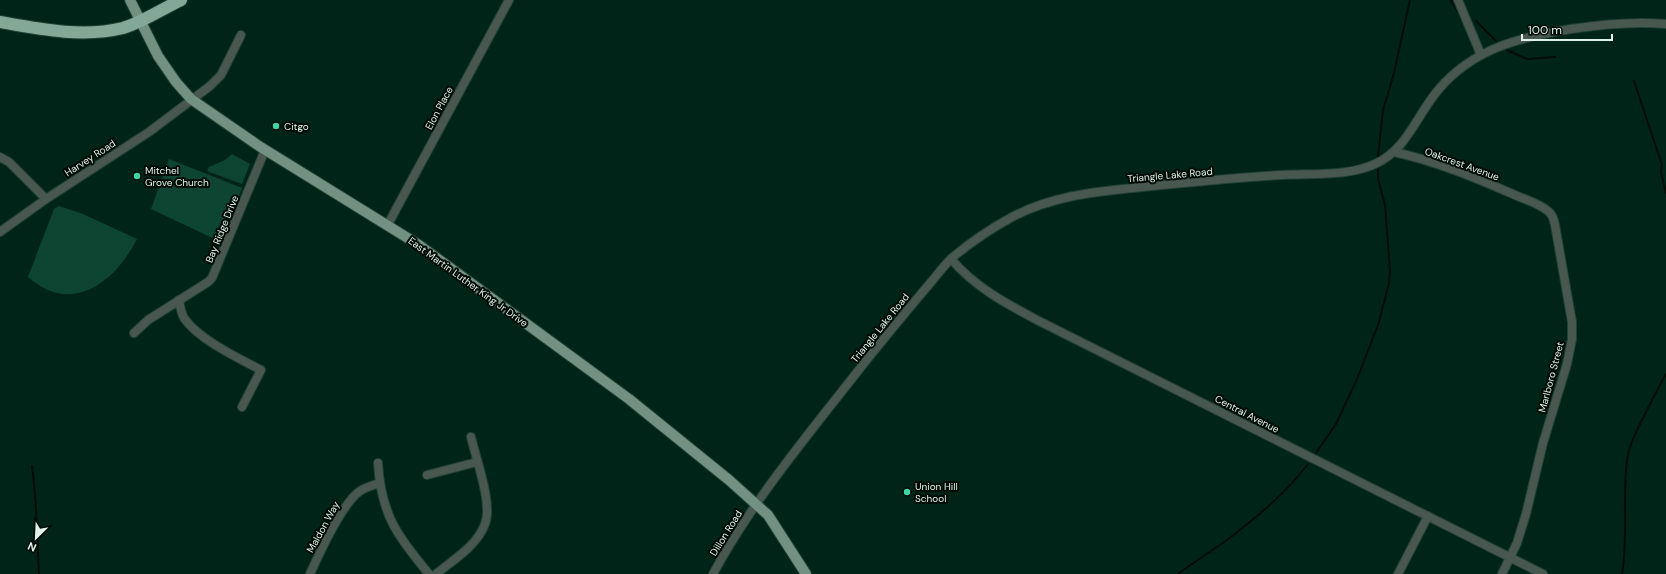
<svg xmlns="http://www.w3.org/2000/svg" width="1666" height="574" viewBox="0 0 1666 574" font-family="'DM Sans',sans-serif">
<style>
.green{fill:#0d4432}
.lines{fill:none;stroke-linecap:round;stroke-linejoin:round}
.stream{stroke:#000d06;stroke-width:2}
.minor-casing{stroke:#204136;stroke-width:10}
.major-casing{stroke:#204136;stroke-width:12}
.highway-casing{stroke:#204136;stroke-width:14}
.minor{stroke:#495751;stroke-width:8}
.major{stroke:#729183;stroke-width:10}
.highway{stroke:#83a897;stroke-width:12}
.poi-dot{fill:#3ed4a3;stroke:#010b06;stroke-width:1.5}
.labels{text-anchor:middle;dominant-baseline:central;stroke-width:4;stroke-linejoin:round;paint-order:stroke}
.street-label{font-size:10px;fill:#e0f3ea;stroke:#010b06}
.poi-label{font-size:10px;fill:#e0f3ea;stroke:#010b06;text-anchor:start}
</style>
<rect width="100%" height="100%" fill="#012419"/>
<g class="green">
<polygon points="232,154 250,164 242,184 207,171 209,167 225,160"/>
<polygon points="169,159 242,188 221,242 151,209"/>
<path d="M59,206L83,214L137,239C115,282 72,316 28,277L54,209Z"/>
</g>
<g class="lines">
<g class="stream">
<polyline points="1451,0 1461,17"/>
<polyline points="1476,21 1496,41"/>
<polyline points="1507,50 1527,59 1555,57"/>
<polyline points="1634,81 1662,165 1661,172 1666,193"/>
<polyline points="1378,157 1383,110 1394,73 1410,0"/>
<polyline points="1316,453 1336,424 1357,379 1378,325 1389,283 1390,271 1385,205 1378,179 1378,169"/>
<path d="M32,466C37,502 37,538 39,574"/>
<path d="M1178,574C1195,561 1214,550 1231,537C1259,515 1286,493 1308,464"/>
<path d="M1622,574C1629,534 1621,494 1628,454C1630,445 1634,437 1638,428C1647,410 1656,392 1666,374"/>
</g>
<g class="minor-casing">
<g id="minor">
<polyline points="1458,0 1481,55"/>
<path d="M1394,152C1436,161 1476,178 1515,195C1526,200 1541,204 1549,212C1553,215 1554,220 1555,225L1572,322V339L1567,364L1543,443L1526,514L1517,543L1502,574"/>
<polyline points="0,157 9,162 46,199"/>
<polyline points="387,226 509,0"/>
<polyline points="0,232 46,199 149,132 210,86 221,75 241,35"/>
<path d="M951,259C975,287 1005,303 1037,320L1543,574"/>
<path d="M179,300C180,306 181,313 184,318C198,339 238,358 261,370L242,407"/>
<polyline points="134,333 148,320 208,282 212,278 265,150"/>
<path d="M378,463C381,514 397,536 429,574"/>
<polyline points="427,475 477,462"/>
<path d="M310,574C319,554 342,503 360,491C366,487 373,485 380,483"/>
<path d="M436,574C453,560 477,546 485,524C493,504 476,459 471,437"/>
<path d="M713,574C754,498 812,430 865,362C885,337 905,313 926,288C935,278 943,266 953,257C971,242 992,228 1012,217C1050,197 1091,192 1133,188C1182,183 1231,178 1281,175C1311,173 1346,177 1375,164C1408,149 1417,114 1439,89C1474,48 1521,37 1571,29C1603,24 1634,21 1666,24"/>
<polyline points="1398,574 1428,516"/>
</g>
</g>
<g class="major-casing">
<polyline id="major" points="130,0 158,56 176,82 191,99 259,146 419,245 629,399 729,480 768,515 806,574"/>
</g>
<g class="highway-casing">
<path id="highway" d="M0,22C39,29 83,38 123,28C143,22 162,9 181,0"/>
</g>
<use href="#minor" class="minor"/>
<use href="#major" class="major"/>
<use href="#highway" class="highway"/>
</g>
<g class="poi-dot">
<circle cx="276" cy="126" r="4"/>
<circle cx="137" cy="176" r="4"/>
<circle cx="907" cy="492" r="4"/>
</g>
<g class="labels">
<g class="street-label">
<text transform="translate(439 108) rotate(-62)">Elon Place</text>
<text transform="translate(90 158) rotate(-33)">Harvey Road</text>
<text transform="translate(1462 164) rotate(20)">Oakcrest Avenue</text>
<text transform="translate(1170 175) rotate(-5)">Triangle Lake Road</text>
<text transform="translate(222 229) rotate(-68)">Bay Ridge Drive</text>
<text transform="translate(468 282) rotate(36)">East Martin Luther King Jr Drive</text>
<text transform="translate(880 328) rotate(-51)">Triangle Lake Road</text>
<text transform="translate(1551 377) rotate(-75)">Marlboro Street</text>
<text transform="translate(1247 414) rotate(27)">Central Avenue</text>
<text transform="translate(323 527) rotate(-61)">Maldon Way</text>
<text transform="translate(726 533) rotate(-58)">Dillon Road</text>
</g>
<g class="poi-label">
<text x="284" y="126">Citgo</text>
<text x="145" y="170">Mitchel<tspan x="145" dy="12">Grove Church</tspan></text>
<text x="915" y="486">Union Hill<tspan x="915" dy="12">School</tspan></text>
</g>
</g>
<g transform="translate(36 538) rotate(204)" stroke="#010b06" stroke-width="3" paint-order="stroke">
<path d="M0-3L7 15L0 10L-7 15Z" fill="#e0f3ea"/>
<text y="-6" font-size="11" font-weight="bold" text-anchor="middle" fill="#e0f3ea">N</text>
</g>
<path d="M1522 34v6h90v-6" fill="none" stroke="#e0f3ea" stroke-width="2"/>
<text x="1528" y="34" font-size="12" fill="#e0f3ea" stroke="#010b06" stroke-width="3" paint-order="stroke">100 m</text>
</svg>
